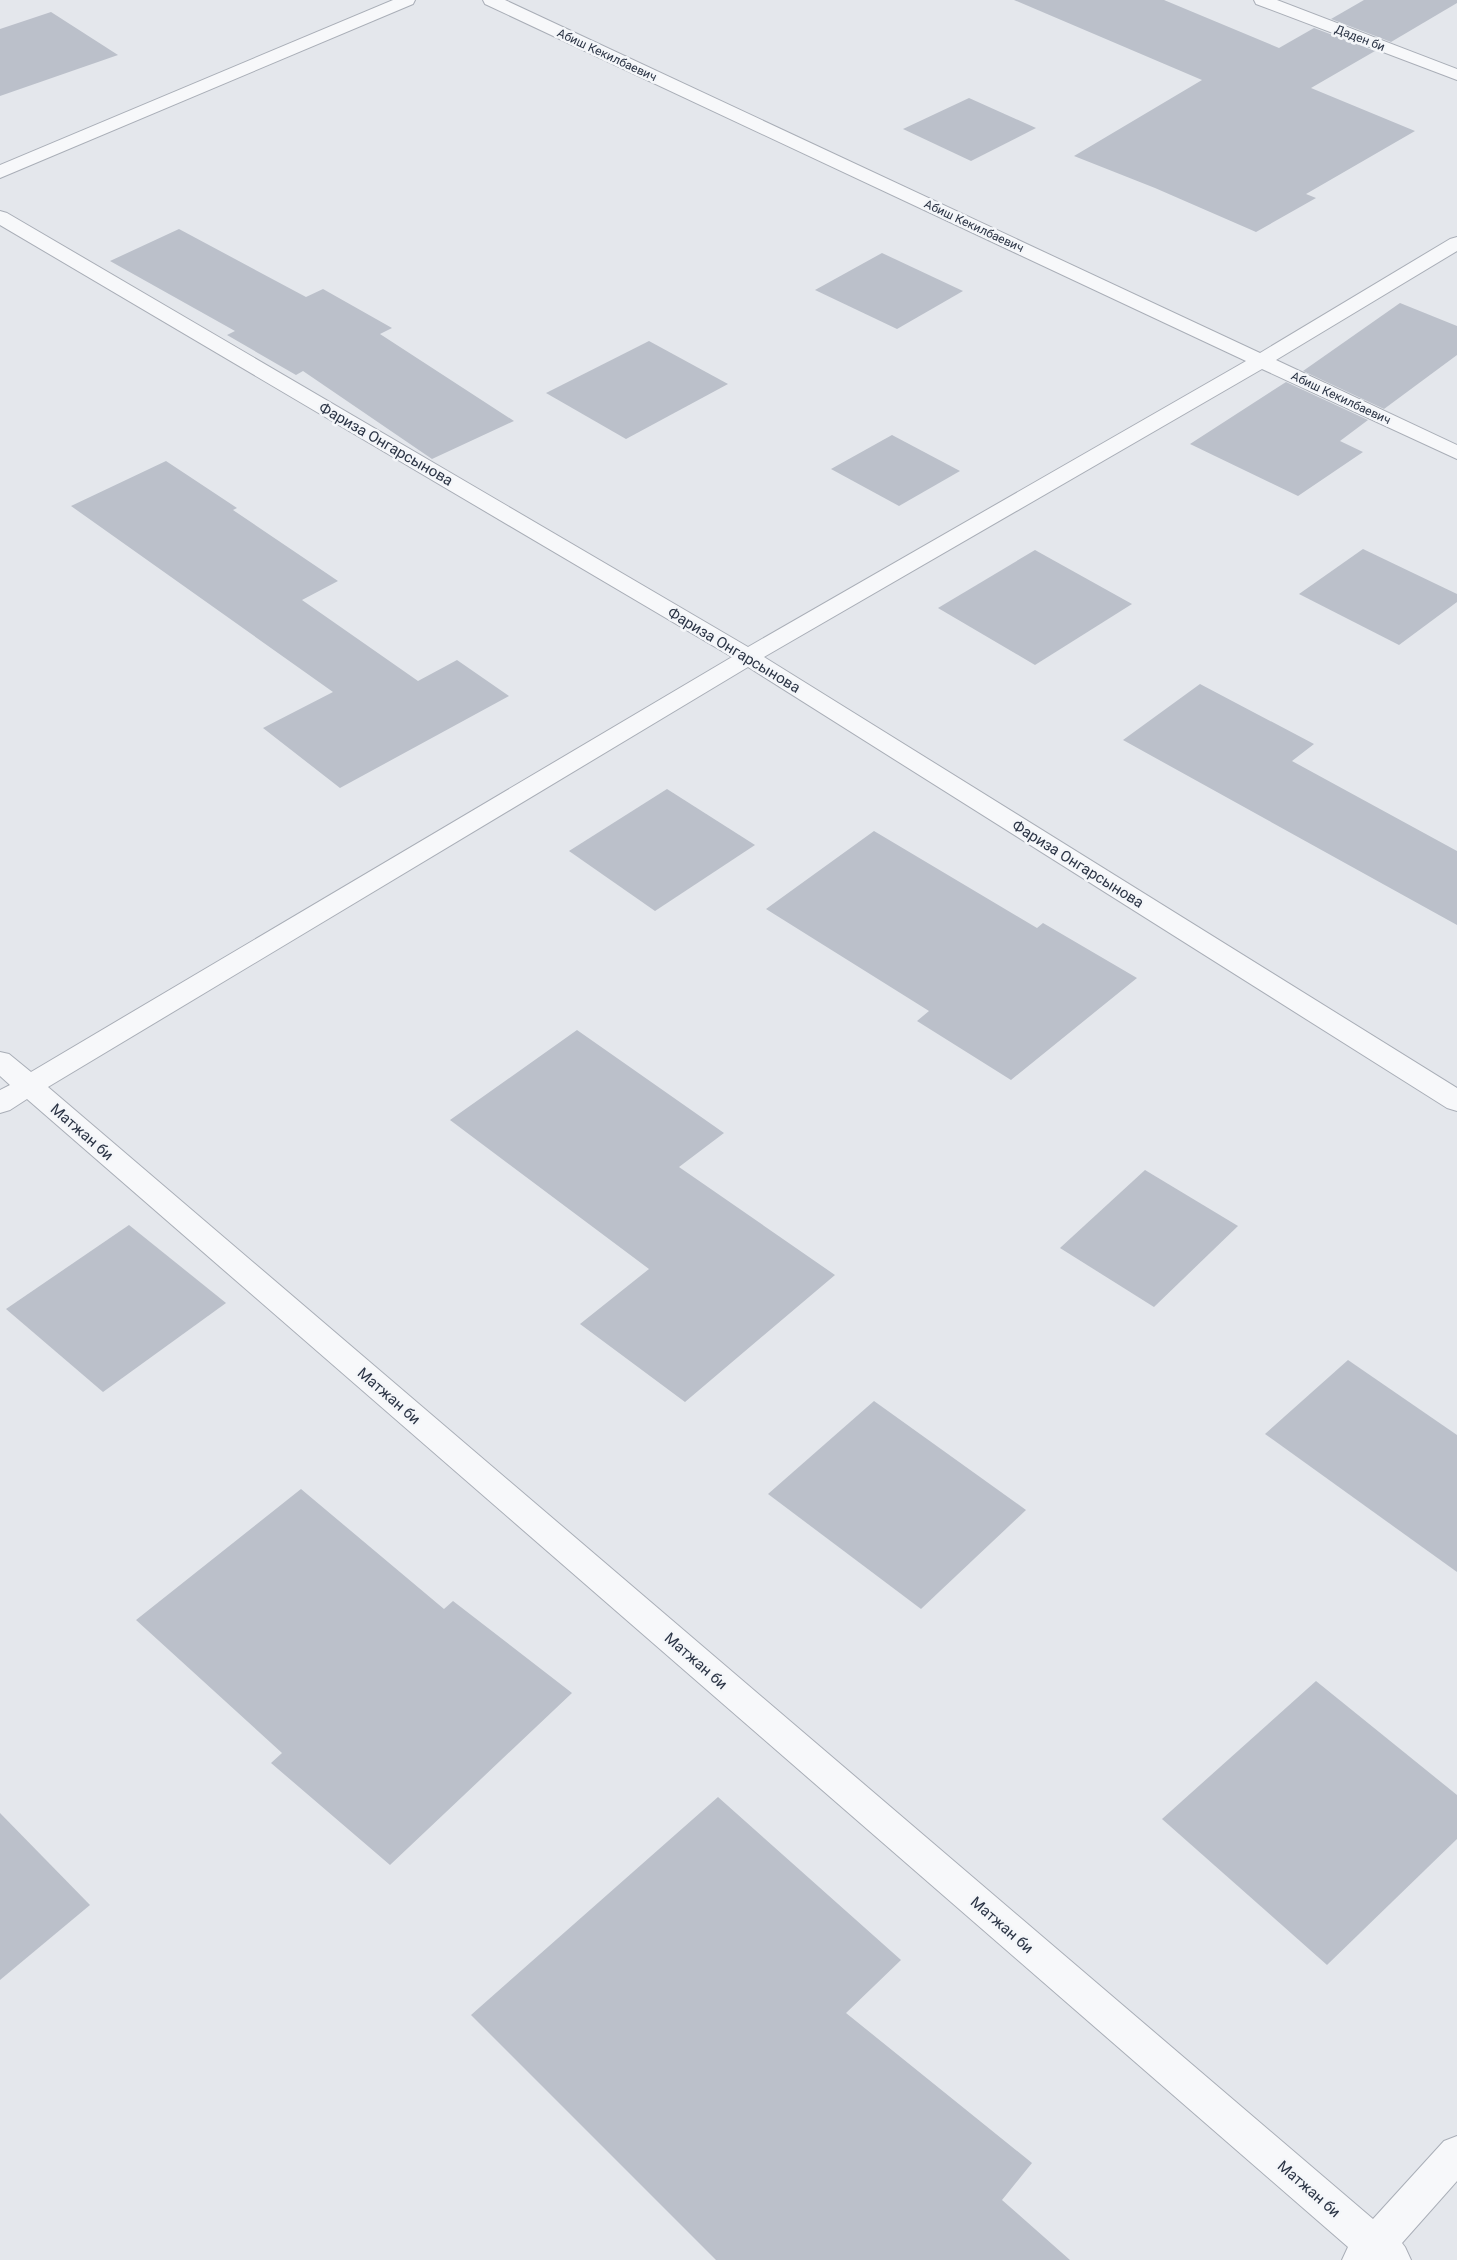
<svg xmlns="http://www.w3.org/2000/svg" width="1457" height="2260" viewBox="0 0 1457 2260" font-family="Roboto,sans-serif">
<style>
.building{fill:#bbc0ca}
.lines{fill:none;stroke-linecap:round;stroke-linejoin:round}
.minor-casing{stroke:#a9aeb7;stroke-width:2}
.minor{fill:#f7f8fa;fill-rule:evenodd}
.labels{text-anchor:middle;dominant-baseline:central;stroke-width:5;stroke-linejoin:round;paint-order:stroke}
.far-street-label{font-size:12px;fill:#2b3445;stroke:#f4f6f9}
.street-label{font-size:15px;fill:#2b3445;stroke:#f4f6f9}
</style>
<rect width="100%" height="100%" fill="#e4e7ec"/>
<g class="building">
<polygon points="1014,0 1164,0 1279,48 1314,28 1375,51 1311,88 1415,131 1306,194 1316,198 1256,232 1155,188 1074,156 1202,80"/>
<polygon points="1364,0 1457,0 1457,3 1391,42 1331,19"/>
<polygon points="51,12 118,55 0,96 0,29"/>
<polygon points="969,98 1036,128 971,161 903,129"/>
<polygon points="179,229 306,297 323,289 392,328 380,334 514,421 432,459 303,371 296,375 227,335 235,331 110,261"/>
<polygon points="882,253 963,291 897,329 815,290"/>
<polygon points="1400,303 1457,326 1457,355 1384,409 1303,371"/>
<polygon points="649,341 728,384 626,439 546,393"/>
<polygon points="1286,382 1368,420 1340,441 1363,452 1298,496 1190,444"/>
<polygon points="892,435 960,471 899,506 831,469"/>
<polygon points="166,461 237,508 233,510 338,581 302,600 418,681 457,660 509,696 340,788 263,728 333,692 71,506"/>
<polygon points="1363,549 1457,594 1457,602 1399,645 1299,594"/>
<polygon points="1035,550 1132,604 1035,665 938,608"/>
<polygon points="1200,684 1314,744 1292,761 1457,851 1457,925 1123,740"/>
<polygon points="667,789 755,845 655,911 569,851"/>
<polygon points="874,831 1037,928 1043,923 1137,978 1011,1080 917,1021 929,1011 766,909"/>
<polygon points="577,1030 724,1133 679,1167 835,1275 685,1402 580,1324 649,1269 450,1120"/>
<polygon points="1145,1170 1238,1226 1154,1307 1060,1248"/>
<polygon points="129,1225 226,1303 103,1392 6,1309"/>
<polygon points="1348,1360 1457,1435 1457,1572 1265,1434"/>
<polygon points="874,1401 1026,1510 921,1609 768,1494"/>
<polygon points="301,1489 444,1609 453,1601 572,1693 390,1865 271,1763 282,1753 136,1620"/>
<polygon points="1316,1681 1457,1795 1457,1839 1327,1965 1162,1819"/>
<polygon points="718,1797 901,1960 846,2013 1032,2163 1002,2200 1070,2260 716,2260 471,2015"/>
<polygon points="0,1813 90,1905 0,1980"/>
</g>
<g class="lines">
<g class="minor-casing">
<g id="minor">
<polygon points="393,0 415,0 413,4 0,178 0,165"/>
<polygon points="483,0 505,0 1260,353 1450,239 1457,237 1457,251 1276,360 1457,445 1457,459 1262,369 764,657 1457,1088 1457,1111 1447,1108 748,667 48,1087 1373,2219 1444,2141 1457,2136 1457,2181 1402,2243 1405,2247 1411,2260 1342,2260 1348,2247 27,1099 10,1110 0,1113 0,1090 10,1085 0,1076 0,1052 9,1054 31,1072 732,657 0,225 0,211 7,213 748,647 1246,361 485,4"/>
<polygon points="1254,0 1277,0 1457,69 1457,80 1256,4"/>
</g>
</g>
<use href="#minor" class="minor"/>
</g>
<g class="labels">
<g class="far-street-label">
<text transform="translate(1360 38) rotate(21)">Даден би</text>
<text transform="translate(607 55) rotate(25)">Абиш Кекилбаевич</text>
<text transform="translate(974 226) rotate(25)">Абиш Кекилбаевич</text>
<text transform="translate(1341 398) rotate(25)">Абиш Кекилбаевич</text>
</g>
<g class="street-label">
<text transform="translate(386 444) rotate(30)">Фариза Онгарсынова</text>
<text transform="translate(734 650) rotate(31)">Фариза Онгарсынова</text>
<text transform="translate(1078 864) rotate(32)">Фариза Онгарсынова</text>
<text transform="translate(82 1132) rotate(41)">Матжан би</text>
<text transform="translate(389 1396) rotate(41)">Матжан би</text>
<text transform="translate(696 1661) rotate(41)">Матжан би</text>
<text transform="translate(1002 1925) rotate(41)">Матжан би</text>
<text transform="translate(1309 2189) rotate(41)">Матжан би</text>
</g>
</g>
</svg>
